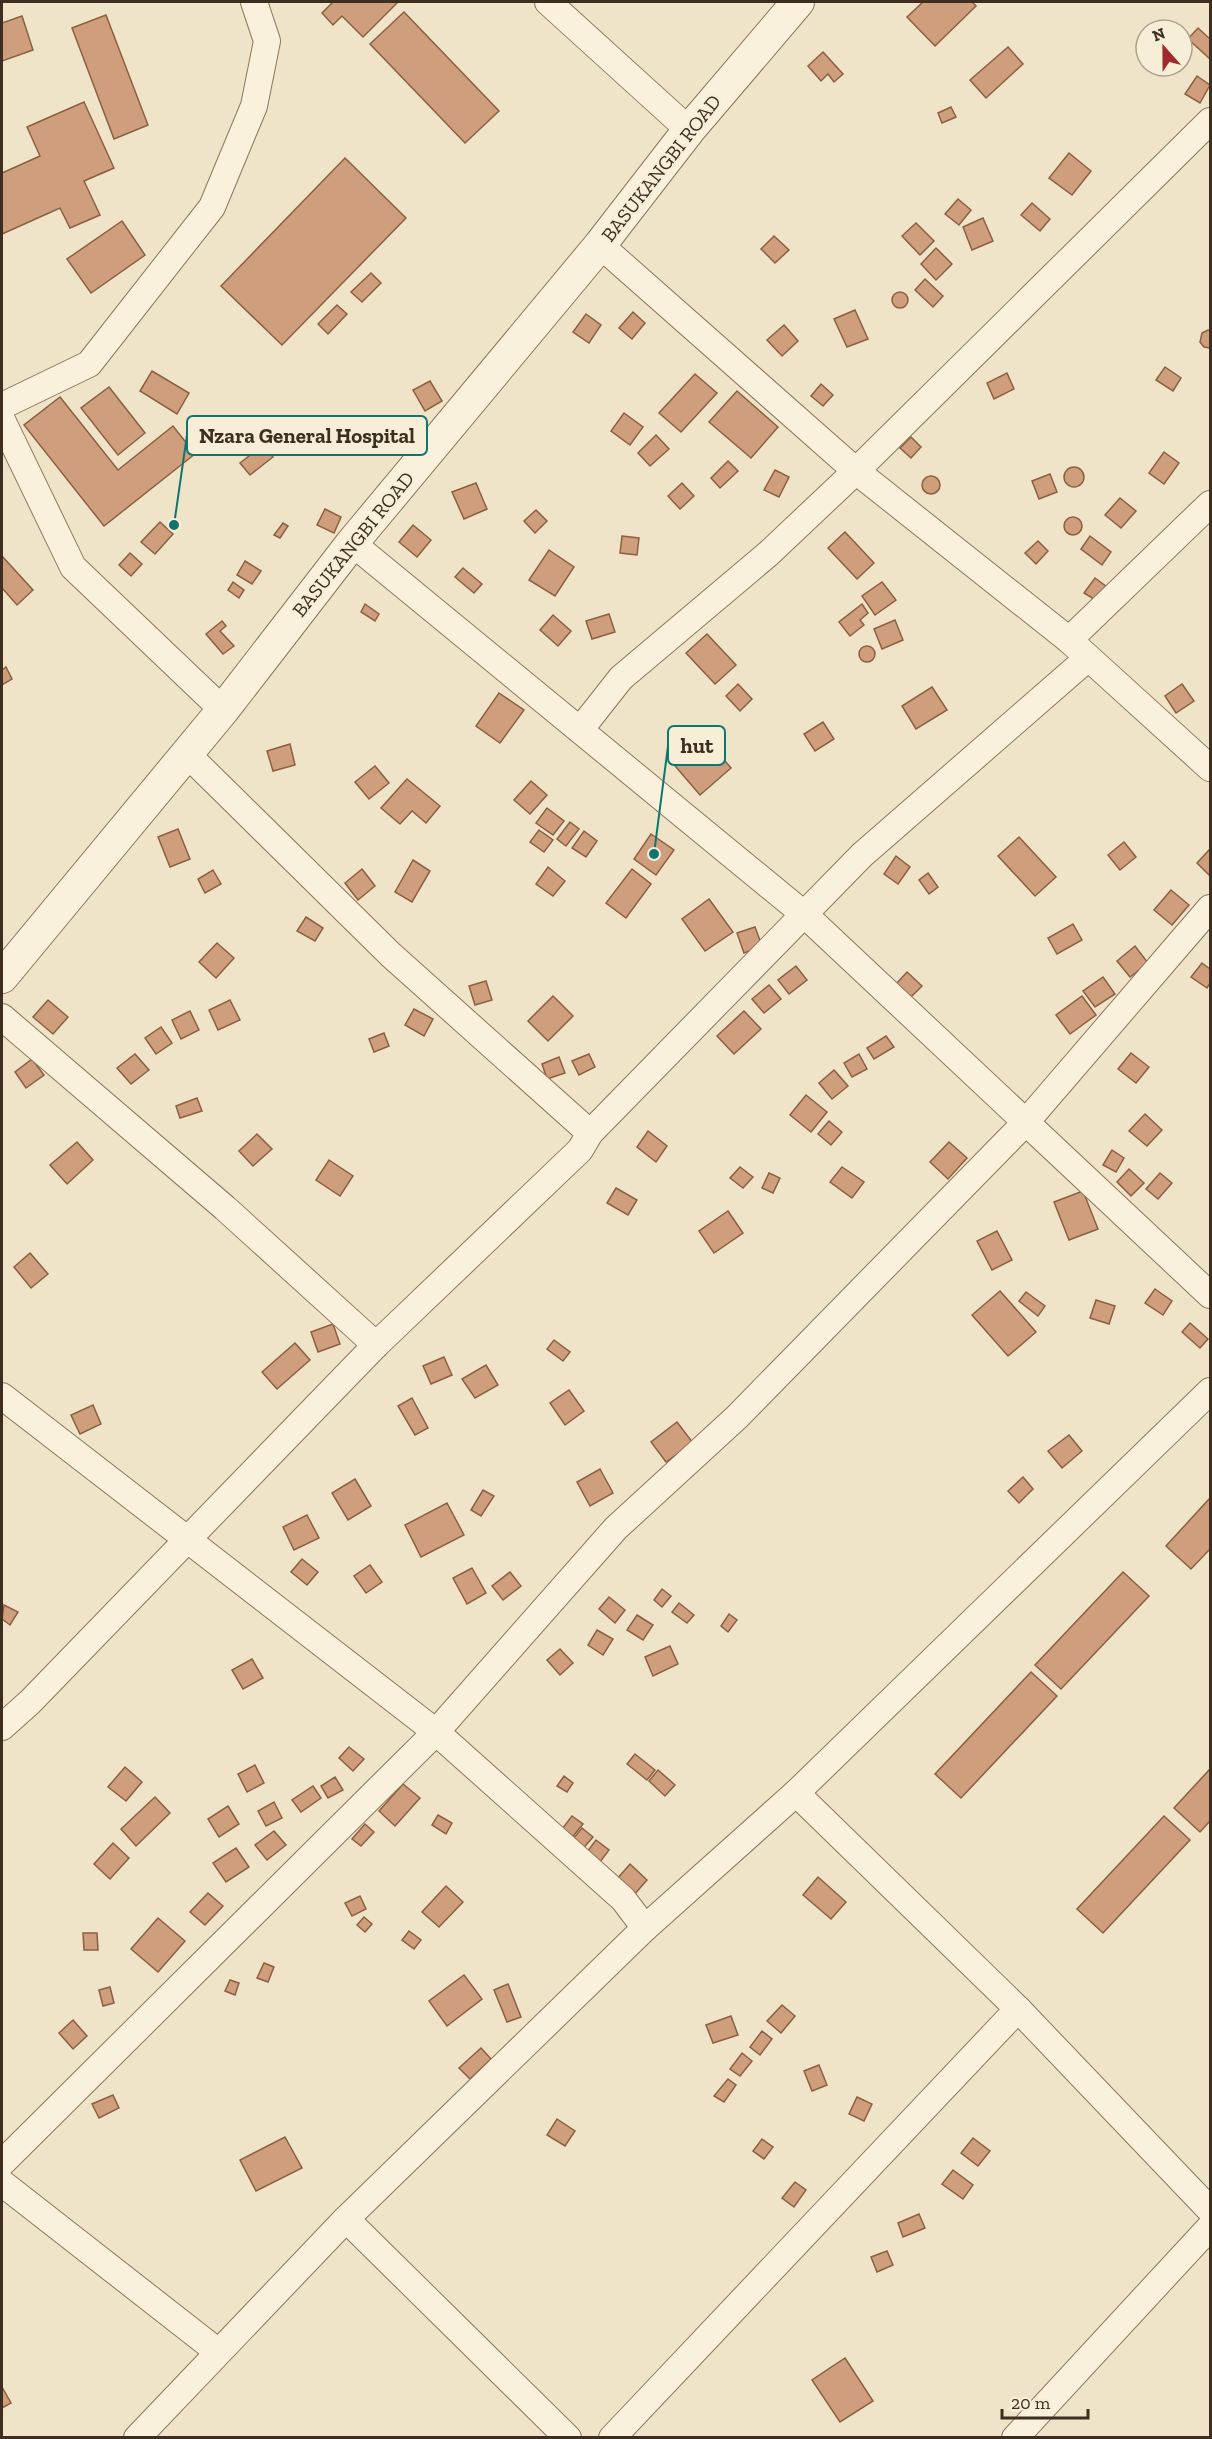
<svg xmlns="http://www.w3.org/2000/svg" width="1212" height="2439" viewBox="0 0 1212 2439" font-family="'Zilla Slab',serif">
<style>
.building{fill:#cf9f7d;stroke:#8d5f41;stroke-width:1.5}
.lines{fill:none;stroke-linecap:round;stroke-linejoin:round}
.minor-casing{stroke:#8d765c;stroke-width:28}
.tertiary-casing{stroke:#8d765c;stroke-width:34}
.minor{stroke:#faf1dc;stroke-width:26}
.tertiary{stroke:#faf1dc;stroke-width:32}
.labels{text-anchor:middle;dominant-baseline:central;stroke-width:4.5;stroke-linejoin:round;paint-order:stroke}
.street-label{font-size:20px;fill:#3d2e20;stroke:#f7eed8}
.leader{fill:none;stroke:#0f766e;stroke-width:2}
.callout-dot{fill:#0f766e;stroke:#f7eed8;stroke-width:2}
.callout{fill:#f7eed8;stroke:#0f766e;stroke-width:2}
.callout-label{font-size:21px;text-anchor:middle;font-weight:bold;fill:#3d2e20}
</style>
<rect width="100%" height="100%" fill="#f0e4c8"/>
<g class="building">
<polygon points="330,2 395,2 397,3 363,37 342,16 333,25 322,13 332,3"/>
<polygon points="923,2 972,2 976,6 935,46 907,17"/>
<polygon points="404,12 499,111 465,143 370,44"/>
<polygon points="106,15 148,125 114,139 72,28"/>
<polygon points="22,16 33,50 2,61 2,23"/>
<polygon points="1198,28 1210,39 1210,59 1188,39"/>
<polygon points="1008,47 1023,64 986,98 970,80"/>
<polygon points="823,52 843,74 834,82 828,74 821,81 808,66"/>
<polygon points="1197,76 1210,85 1200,103 1185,94"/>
<polygon points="84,102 114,168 84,181 100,215 70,228 60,208 2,234 2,173 40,156 27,127"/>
<polygon points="951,107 956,117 942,123 938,113"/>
<polygon points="1069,153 1091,171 1072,195 1049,178"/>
<polygon points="345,158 406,218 282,345 221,286"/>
<polygon points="958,199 971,210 959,225 945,214"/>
<polygon points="1032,203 1050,219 1040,231 1021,215"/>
<polygon points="983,218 993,241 972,250 963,227"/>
<polygon points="122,221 145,255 91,293 67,259"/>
<polygon points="916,223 934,241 920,255 902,236"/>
<polygon points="774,236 789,250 775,263 761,249"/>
<polygon points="936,248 952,264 936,280 921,264"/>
<polygon points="371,273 381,283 362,302 351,292"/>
<polygon points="925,279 943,296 933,307 915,290"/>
<circle cx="900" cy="300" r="8"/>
<polygon points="337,305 347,314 328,334 318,324"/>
<polygon points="855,310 868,339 847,347 834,319"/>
<polygon points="633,312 645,323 632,339 619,328"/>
<polygon points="586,314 601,325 589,343 573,332"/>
<polygon points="784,325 798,341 782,356 767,340"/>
<polygon points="1208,330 1210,330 1210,348 1204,347 1200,342 1202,333"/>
<polygon points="1165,367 1181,378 1173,391 1156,380"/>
<polygon points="152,371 189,393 177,414 140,391"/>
<polygon points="1007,373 1014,389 994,399 987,383"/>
<polygon points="695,374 717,393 681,432 659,413"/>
<polygon points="430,381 442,401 425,411 413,390"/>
<polygon points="821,384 833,395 823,406 811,396"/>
<polygon points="109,387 145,433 118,455 81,408"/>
<polygon points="737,391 778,427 751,458 709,422"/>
<polygon points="60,397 118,470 173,426 195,454 104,526 24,425"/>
<polygon points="624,413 643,427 630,445 611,431"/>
<polygon points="656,435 669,449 650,466 638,453"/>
<polygon points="911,437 921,447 911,458 900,448"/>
<polygon points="263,445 273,457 250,475 240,463"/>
<polygon points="1164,452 1179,463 1164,484 1149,473"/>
<polygon points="728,461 738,471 720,488 711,478"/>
<circle cx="1074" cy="477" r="10"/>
<polygon points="775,470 789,477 779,497 764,490"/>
<polygon points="1050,474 1057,492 1039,499 1032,481"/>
<circle cx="931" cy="485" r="9"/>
<polygon points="476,483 487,509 464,519 452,492"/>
<polygon points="682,483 694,496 680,509 668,496"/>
<polygon points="1120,498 1136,511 1121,528 1105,515"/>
<polygon points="325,509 341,517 334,533 317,525"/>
<polygon points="536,510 547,521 535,533 524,521"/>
<circle cx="1073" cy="526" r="9"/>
<polygon points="160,522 173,534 155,554 141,542"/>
<polygon points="283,523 288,526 280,538 274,535"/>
<polygon points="413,525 431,540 417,557 399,542"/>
<polygon points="845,532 874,563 857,579 828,548"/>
<polygon points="622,536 639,538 637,555 620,553"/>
<polygon points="1090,536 1111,552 1102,565 1081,549"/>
<polygon points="1038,541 1048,551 1036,564 1025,553"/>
<polygon points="549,550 574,567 555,596 529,580"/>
<polygon points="130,553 142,564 131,576 119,565"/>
<polygon points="2,556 33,590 17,605 2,588"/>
<polygon points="245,561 261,571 252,584 237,575"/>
<polygon points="463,568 482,584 474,593 455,577"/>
<polygon points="1095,578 1107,587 1097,601 1084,593"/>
<polygon points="233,582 244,590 239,598 228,590"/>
<polygon points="882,582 896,600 875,615 862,596"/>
<polygon points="365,604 379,614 375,621 361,612"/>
<polygon points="862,604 868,613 860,620 864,625 850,636 839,622"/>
<polygon points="609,614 615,632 592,639 586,621"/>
<polygon points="553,615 571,631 558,646 540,630"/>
<polygon points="895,620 903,640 882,649 874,629"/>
<polygon points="222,621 226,626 220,631 234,646 223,654 206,634"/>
<polygon points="707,634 736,665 715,684 686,653"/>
<circle cx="867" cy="654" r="8"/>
<polygon points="6,667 12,679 2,685 2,670"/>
<polygon points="738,684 752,699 740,711 726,696"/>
<polygon points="1182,684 1194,701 1176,713 1165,696"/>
<polygon points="932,687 947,710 916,729 902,706"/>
<polygon points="499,693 524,710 500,743 476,726"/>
<polygon points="823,722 834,739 815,751 804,734"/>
<polygon points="290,744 295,765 273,771 267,751"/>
<polygon points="686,746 699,760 713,747 731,768 700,795 670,760"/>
<polygon points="375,766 389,783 369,799 355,782"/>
<polygon points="407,779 440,806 426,823 412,811 400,824 381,808"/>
<polygon points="531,781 547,795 530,814 514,800"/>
<polygon points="547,808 564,821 553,835 536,823"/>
<polygon points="570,822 579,829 566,846 557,839"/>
<polygon points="178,829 190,859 170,867 158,837"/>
<polygon points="539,830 553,840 544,852 530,842"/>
<polygon points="584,831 597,841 586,857 572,848"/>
<polygon points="651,834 674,850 656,875 634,859"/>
<polygon points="1019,837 1056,877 1035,896 998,856"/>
<polygon points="1124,842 1136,857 1120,870 1108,855"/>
<polygon points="1210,849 1210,876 1197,863"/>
<polygon points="896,856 910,867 898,884 884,874"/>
<polygon points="413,860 430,871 412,902 395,892"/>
<polygon points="548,867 565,881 553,896 536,884"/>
<polygon points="362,869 375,886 358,900 345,883"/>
<polygon points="632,869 651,884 626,918 606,903"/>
<polygon points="213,870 221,884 205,893 198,879"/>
<polygon points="928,873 938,887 929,894 919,880"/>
<polygon points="1171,890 1189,905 1172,925 1154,910"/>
<polygon points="709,899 733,932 705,951 682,919"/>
<polygon points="306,917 323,928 315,941 297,931"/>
<polygon points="1073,924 1082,940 1057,954 1048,938"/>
<polygon points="755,927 762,946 744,953 737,933"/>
<polygon points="217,943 234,958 216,978 199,962"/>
<polygon points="1135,946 1148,963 1130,977 1117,961"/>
<polygon points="1202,963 1210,969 1210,983 1207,988 1191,977"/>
<polygon points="796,966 807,980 789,994 778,980"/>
<polygon points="907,972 922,986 910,998 896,984"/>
<polygon points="1103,977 1115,994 1095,1007 1083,991"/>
<polygon points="486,981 492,1000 475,1005 469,986"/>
<polygon points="769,985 781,999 764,1013 752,999"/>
<polygon points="553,996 573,1016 548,1041 528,1021"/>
<polygon points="1082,996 1096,1015 1070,1034 1056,1015"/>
<polygon points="48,1000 68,1017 53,1034 33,1017"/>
<polygon points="230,1000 240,1020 218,1030 209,1010"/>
<polygon points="414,1009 433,1019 424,1036 405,1025"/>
<polygon points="190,1011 199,1030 181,1039 172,1020"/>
<polygon points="744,1011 761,1029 734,1054 717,1036"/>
<polygon points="161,1027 172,1043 156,1054 145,1038"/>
<polygon points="384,1033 389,1046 374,1052 369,1039"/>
<polygon points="886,1036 894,1047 874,1059 867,1048"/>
<polygon points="1131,1053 1149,1067 1136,1083 1118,1069"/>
<polygon points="135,1054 149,1070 131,1084 117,1068"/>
<polygon points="589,1054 595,1067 579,1075 572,1061"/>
<polygon points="859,1054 867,1069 852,1077 844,1063"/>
<polygon points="559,1057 565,1073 547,1079 542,1064"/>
<polygon points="32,1059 44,1075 26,1088 15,1072"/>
<polygon points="834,1070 848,1086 832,1099 819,1083"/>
<polygon points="806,1095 827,1112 811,1132 790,1115"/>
<polygon points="197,1098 202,1111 180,1118 176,1106"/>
<polygon points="1145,1114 1162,1130 1147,1146 1129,1131"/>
<polygon points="829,1121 842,1132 831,1145 818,1134"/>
<polygon points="648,1131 667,1146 656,1162 637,1147"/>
<polygon points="257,1134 272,1149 253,1166 239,1151"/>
<polygon points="77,1142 93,1160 67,1184 50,1165"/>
<polygon points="949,1142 967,1158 948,1179 930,1162"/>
<polygon points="1112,1150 1124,1158 1116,1172 1103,1165"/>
<polygon points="329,1160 353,1176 340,1196 316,1180"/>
<polygon points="740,1167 753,1177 743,1188 730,1178"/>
<polygon points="842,1167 864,1182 852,1198 830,1182"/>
<polygon points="1129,1169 1144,1183 1131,1196 1117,1182"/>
<polygon points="769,1173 780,1178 773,1193 762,1188"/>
<polygon points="1160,1173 1172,1183 1158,1199 1146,1189"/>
<polygon points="616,1188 637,1200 628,1215 607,1203"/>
<polygon points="1083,1191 1098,1229 1069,1240 1054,1202"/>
<polygon points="728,1211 743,1233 714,1253 699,1231"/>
<polygon points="997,1231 1012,1260 992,1270 977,1241"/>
<polygon points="30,1253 48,1274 31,1288 14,1267"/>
<polygon points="1155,1289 1172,1301 1163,1315 1145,1303"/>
<polygon points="1000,1291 1036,1332 1008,1356 972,1315"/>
<polygon points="1026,1292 1045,1306 1038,1316 1019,1301"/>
<polygon points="1096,1300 1115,1306 1109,1324 1090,1318"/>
<polygon points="1190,1323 1208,1339 1200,1348 1182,1332"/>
<polygon points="333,1324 340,1344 318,1352 311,1332"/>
<polygon points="554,1340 570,1352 563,1361 547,1349"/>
<polygon points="295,1343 310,1360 277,1389 262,1372"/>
<polygon points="444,1357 452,1375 431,1384 423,1366"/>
<polygon points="486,1365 498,1385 475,1398 462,1379"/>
<polygon points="569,1390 584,1411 565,1425 550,1403"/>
<polygon points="412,1398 428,1428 415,1435 398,1406"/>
<polygon points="93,1405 101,1424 80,1434 71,1415"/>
<polygon points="677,1422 693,1443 666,1462 651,1442"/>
<polygon points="1069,1435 1082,1451 1062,1468 1048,1451"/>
<polygon points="600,1469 613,1493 590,1506 577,1482"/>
<polygon points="1023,1477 1033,1489 1019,1503 1008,1491"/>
<polygon points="355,1479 371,1506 348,1520 332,1493"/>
<polygon points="483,1490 494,1496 481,1516 471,1510"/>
<polygon points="1210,1498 1210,1549 1191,1569 1166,1546"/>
<polygon points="447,1503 464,1535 421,1557 405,1525"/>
<polygon points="307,1515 319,1538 294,1550 283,1527"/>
<polygon points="302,1559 318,1572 307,1585 291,1572"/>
<polygon points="370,1565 382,1582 366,1593 354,1576"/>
<polygon points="472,1568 486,1593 467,1604 453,1578"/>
<polygon points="510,1572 521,1586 503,1600 492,1586"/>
<polygon points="1123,1572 1149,1596 1061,1689 1035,1665"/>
<polygon points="662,1589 671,1596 662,1607 654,1600"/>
<polygon points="609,1597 625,1610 615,1623 599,1609"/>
<polygon points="679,1603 694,1615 687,1623 672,1612"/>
<polygon points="4,1605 18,1612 10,1625 2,1619"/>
<polygon points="729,1614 737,1620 728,1632 721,1626"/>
<polygon points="637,1615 653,1625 643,1640 627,1630"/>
<polygon points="597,1630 613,1639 603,1655 588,1645"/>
<polygon points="670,1646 678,1664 653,1676 645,1657"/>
<polygon points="560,1649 573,1663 560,1675 547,1660"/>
<polygon points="252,1659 263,1678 243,1689 232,1670"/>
<polygon points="1031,1672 1057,1696 961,1798 935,1774"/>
<polygon points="349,1747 364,1759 353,1771 339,1758"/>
<polygon points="635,1754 655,1770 647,1780 627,1764"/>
<polygon points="255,1765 264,1783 247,1792 238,1774"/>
<polygon points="125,1767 142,1782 126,1801 108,1787"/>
<polygon points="1210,1769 1210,1821 1200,1832 1174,1808"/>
<polygon points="658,1770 675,1785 665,1796 649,1781"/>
<polygon points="564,1776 573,1783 567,1792 557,1786"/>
<polygon points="335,1777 343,1790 328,1798 321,1786"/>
<polygon points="403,1784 420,1798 395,1826 379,1811"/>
<polygon points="313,1786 321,1798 301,1812 292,1800"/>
<polygon points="155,1797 170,1813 136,1846 121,1829"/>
<polygon points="274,1802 282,1818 266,1826 258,1811"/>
<polygon points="228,1806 239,1824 219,1837 208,1819"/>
<polygon points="438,1815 452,1823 446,1834 432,1825"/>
<polygon points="572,1816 583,1824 570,1840 559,1833"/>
<polygon points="1164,1816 1190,1840 1103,1933 1077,1909"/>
<polygon points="365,1824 374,1832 361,1846 352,1839"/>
<polygon points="582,1828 593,1837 580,1852 569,1844"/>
<polygon points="274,1831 286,1845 267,1860 255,1845"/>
<polygon points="596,1840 609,1850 597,1866 584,1856"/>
<polygon points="113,1843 129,1858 110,1879 94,1864"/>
<polygon points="236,1848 249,1867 226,1882 213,1863"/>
<polygon points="630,1864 647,1880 634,1895 617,1879"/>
<polygon points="818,1877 846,1902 831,1919 803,1895"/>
<polygon points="446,1886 463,1902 439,1927 422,1912"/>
<polygon points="208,1893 223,1906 205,1925 190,1912"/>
<polygon points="360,1896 366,1909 352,1916 345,1903"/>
<polygon points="364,1917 372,1924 365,1932 357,1925"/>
<polygon points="158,1918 185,1941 158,1972 131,1949"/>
<polygon points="409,1931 421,1940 414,1949 402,1940"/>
<polygon points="83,1933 97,1933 98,1950 84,1950"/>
<polygon points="264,1963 274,1967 268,1982 257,1978"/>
<polygon points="464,1975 482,1999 447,2026 429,2001"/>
<polygon points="230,1980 239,1983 235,1995 225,1991"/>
<polygon points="508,1984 521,2017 507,2022 494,1990"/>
<polygon points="110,1987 114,2003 103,2006 99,1990"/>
<polygon points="782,2005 795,2016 781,2033 767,2021"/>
<polygon points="731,2016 738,2035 713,2043 706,2025"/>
<polygon points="73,2020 87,2036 73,2049 59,2033"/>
<polygon points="762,2031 772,2039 760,2055 750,2047"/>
<polygon points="481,2048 491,2059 470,2079 459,2068"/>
<polygon points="742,2053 752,2061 740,2076 730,2069"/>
<polygon points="819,2065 827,2085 812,2091 804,2071"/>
<polygon points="728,2079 736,2085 724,2102 714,2096"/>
<polygon points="113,2095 119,2108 99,2118 92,2104"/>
<polygon points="857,2097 872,2104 864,2121 849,2114"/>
<polygon points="557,2119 575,2131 565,2146 547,2135"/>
<polygon points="285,2137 302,2168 256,2191 240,2160"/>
<polygon points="973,2138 990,2151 978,2166 961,2153"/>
<polygon points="762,2139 773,2147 764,2159 753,2151"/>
<polygon points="953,2170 973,2185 963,2199 942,2184"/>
<polygon points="795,2182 806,2190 794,2207 782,2198"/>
<polygon points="919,2214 925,2228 903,2237 898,2223"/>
<polygon points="887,2251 893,2265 877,2272 871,2257"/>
<polygon points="845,2358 873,2401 840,2422 812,2380"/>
<polygon points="2,2387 11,2403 2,2408"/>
</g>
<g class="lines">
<g class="minor-casing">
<g id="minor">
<polyline points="548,2 689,130"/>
<polyline points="600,245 856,471 1069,640 1210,768"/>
<polyline points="2,406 89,364 212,207 254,106 267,41 254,2"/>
<polyline points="2,420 73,567 223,710"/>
<polyline points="352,543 805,915 1210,1295"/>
<polyline points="1069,640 1210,504"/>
<polyline points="580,730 621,678 768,554 856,471 1210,121"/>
<polyline points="187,754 391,955 590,1133"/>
<polyline points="2,1017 225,1208 376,1345"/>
<polyline points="2,1396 436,1732 623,1899 645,1928"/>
<polyline points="2,1727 30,1702 376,1345 580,1150 590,1133 862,855 1088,658"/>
<polyline points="796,1793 1018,2009 1210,2210"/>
<polyline points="2,2163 436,1732 616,1528 737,1417 1026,1122 1210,908"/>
<polyline points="2,2183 217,2351"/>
<polyline points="346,2219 568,2438"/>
<polyline points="137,2438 346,2219 645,1928 796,1793 1210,1391"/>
<polyline points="612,2438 1018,2009"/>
<polyline points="1015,2438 1210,2227"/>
</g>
</g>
<g class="tertiary-casing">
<polyline id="tertiary" points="2,977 223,710 352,543 600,245 689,130 798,2"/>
</g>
<use href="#minor" class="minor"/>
<use href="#tertiary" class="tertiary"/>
</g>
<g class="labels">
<g class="street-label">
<text transform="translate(661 168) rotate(-52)">BASUKANGBI ROAD</text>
<text transform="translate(353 544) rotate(-51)">BASUKANGBI ROAD</text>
</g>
</g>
<path class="leader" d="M174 525L187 435M654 854L668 746"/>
<g class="callout-dot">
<circle cx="174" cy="525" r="6"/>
<circle cx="654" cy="854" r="6"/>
</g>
<g class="callout">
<rect x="187" y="416" width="240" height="39" rx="6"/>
<rect x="668" y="726" width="57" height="39" rx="6"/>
</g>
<g class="callout-label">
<text x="307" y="443">Nzara General Hospital</text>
<text x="697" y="753">hut</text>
</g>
<rect width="1212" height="2439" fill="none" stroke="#3d2e20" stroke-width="6"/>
<g transform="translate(1164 48) rotate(339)"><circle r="28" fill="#f7eed8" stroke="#ada18e" stroke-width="1.5"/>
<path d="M0-4.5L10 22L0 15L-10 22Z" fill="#9e2a2b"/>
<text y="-9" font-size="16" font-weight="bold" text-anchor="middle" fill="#3d2e20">N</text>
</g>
<path d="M1002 2409v9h86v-9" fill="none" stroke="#3d2e20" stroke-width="3"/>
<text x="1011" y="2409" font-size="18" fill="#3d2e20" stroke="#f7eed8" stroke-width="4.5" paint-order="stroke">20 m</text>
</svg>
